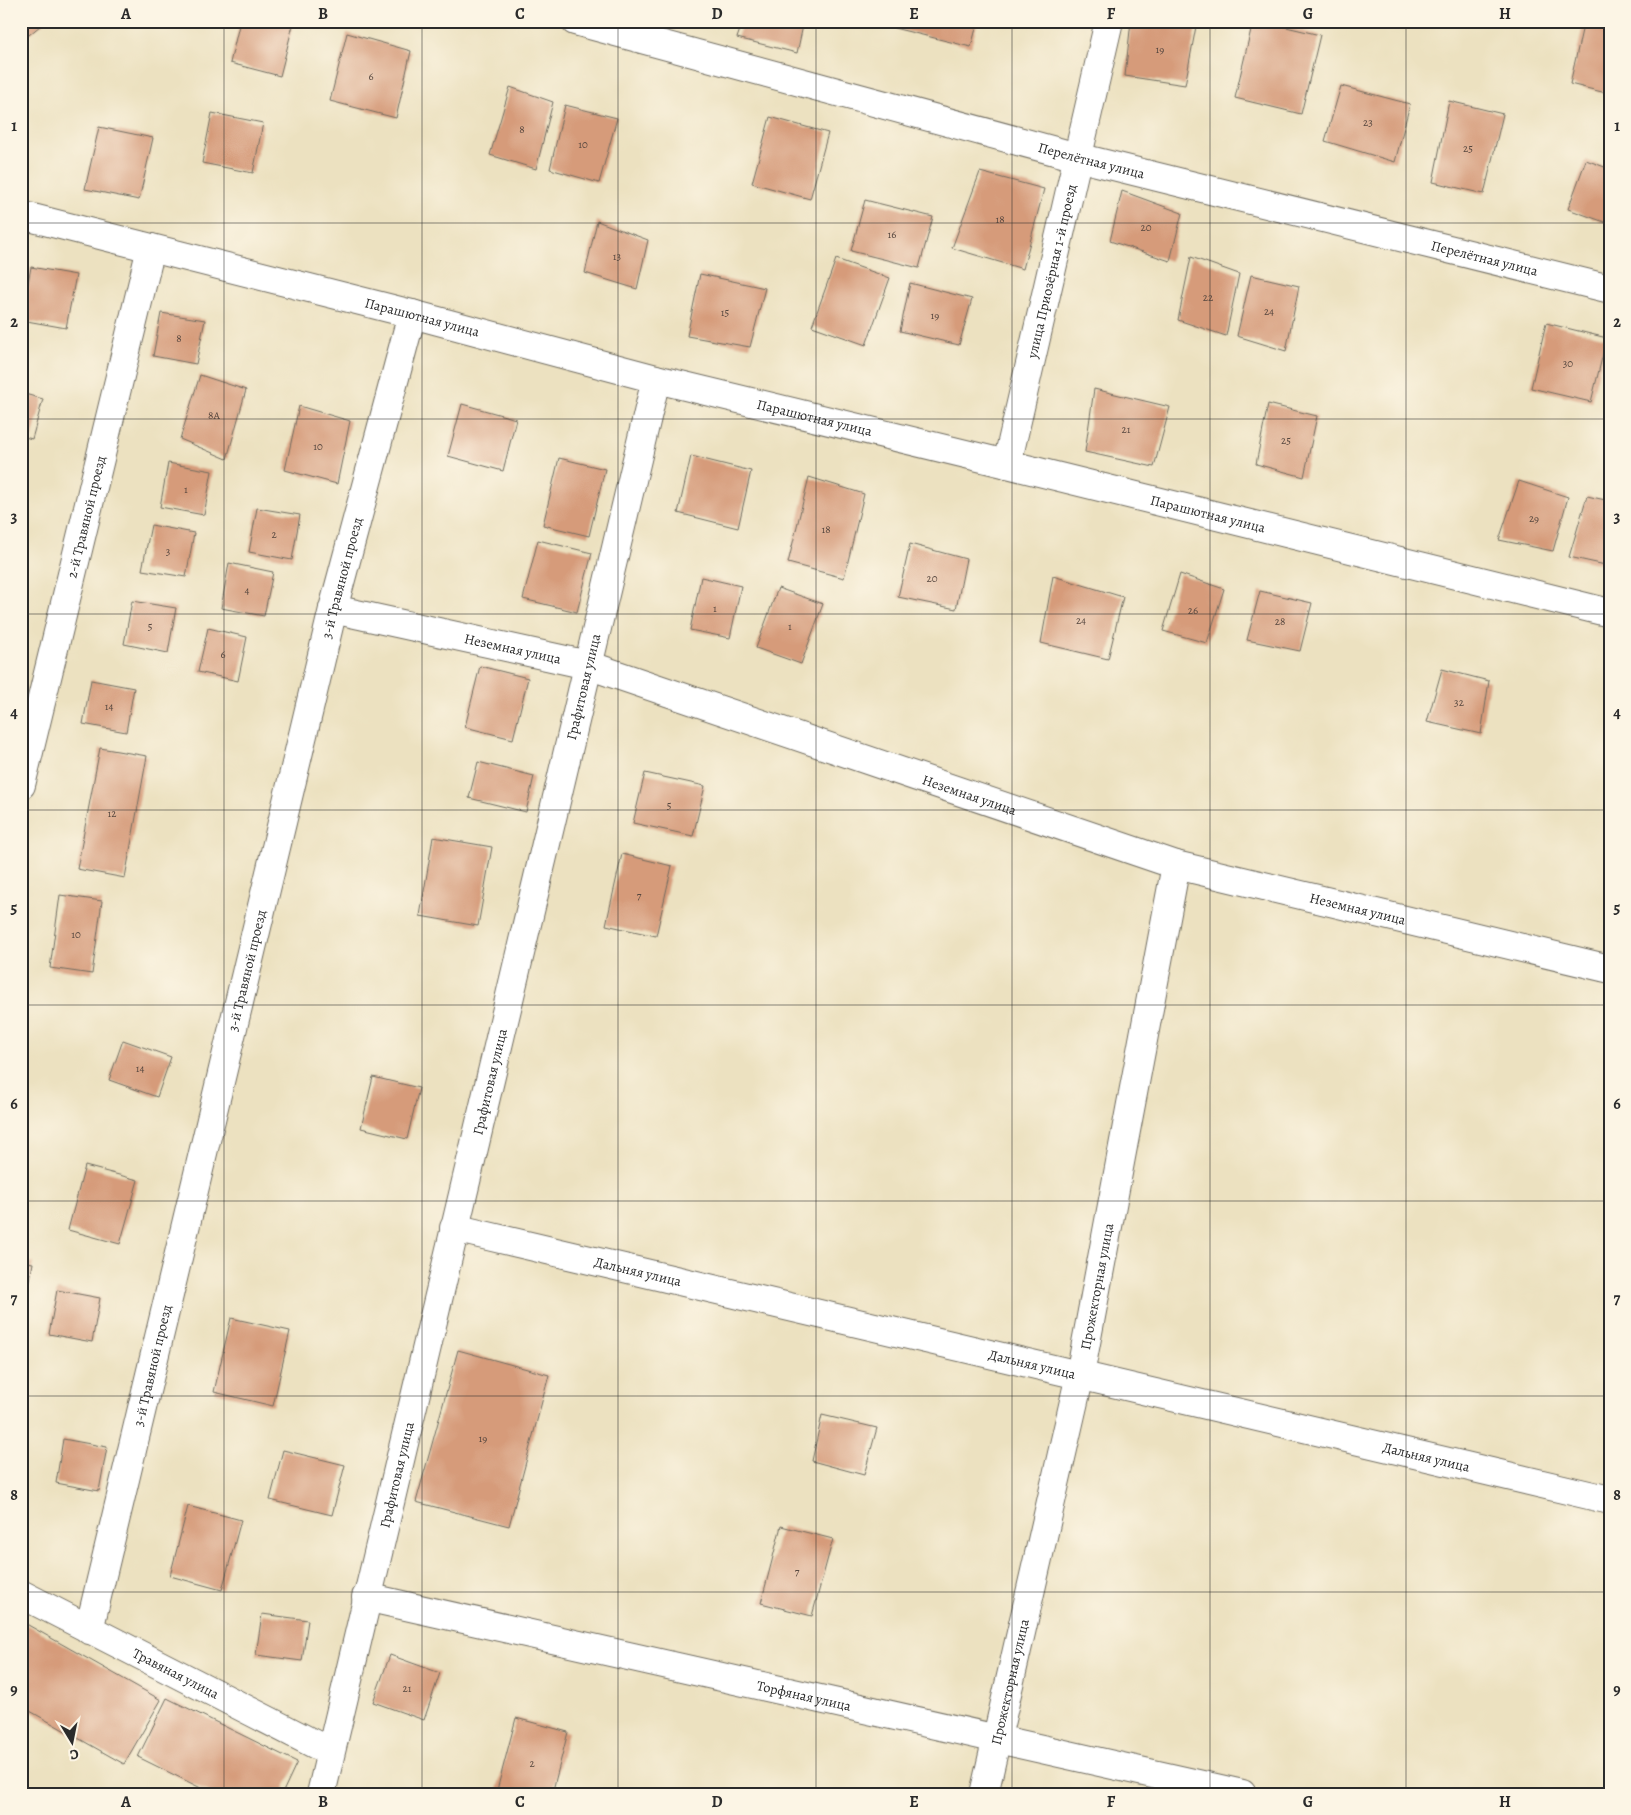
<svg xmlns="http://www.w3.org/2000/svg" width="1631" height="1815" viewBox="0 0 1631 1815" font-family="Alegreya,serif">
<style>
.building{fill:#d69b7a}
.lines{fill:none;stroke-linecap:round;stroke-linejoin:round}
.minor-casing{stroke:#6f6b5f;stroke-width:30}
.minor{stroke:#fff;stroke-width:28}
.grid{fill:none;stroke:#2b2b2b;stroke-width:1;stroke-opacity:0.55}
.labels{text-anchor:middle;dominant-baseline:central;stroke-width:4;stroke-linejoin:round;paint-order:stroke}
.number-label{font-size:11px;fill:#56473f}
.street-label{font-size:14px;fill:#2b2b2b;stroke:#fcf5e5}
.neatline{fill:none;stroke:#2b2b2b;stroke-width:2}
.grid-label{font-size:16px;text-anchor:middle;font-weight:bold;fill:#2b2b2b}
</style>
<rect width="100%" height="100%" fill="#fcf5e5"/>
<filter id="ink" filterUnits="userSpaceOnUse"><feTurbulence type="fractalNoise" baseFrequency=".02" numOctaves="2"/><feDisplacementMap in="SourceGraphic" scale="10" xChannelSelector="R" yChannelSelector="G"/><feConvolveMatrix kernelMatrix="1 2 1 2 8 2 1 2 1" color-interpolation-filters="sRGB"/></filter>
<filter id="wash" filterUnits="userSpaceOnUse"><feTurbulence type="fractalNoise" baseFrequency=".0096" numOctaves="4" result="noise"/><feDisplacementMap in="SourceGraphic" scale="20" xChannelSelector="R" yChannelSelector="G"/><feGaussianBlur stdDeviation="1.12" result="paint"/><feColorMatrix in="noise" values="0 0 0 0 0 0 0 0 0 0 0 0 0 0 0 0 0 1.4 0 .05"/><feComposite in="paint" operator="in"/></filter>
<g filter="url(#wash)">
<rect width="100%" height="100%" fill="#ece1c0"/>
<g id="blocks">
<g class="building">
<polygon points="21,21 46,21 24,39 21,36"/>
<polygon points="240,21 294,21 280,76 230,63"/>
<polygon points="743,21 804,21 797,53 737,38"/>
<polygon points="896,21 978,21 971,47 894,28"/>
<polygon points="1131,21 1197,21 1185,85 1125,76"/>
<polygon points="1253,21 1261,21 1320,35 1301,114 1235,98"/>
<polygon points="1584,21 1610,21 1610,94 1570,84"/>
<polygon points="347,33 411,51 396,118 330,101"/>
<polygon points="1341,86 1410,104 1395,162 1325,141"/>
<polygon points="510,87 553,102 536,169 490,155"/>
<polygon points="1449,101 1503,114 1484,194 1433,182"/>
<polygon points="565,105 617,118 599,183 550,169"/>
<polygon points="212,113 263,123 253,173 202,163"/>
<polygon points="770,117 828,133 810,199 752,183"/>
<polygon points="99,127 153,138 139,200 85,189"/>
<polygon points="1586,160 1610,169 1610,224 1568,209"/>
<polygon points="980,172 1044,189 1023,269 952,248"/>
<polygon points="1122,191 1182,213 1170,261 1110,241"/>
<polygon points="865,200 933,217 919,268 851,251"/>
<polygon points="597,221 648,240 637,289 585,273"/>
<polygon points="1191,257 1239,274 1226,336 1178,320"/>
<polygon points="836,259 890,278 866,345 812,326"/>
<polygon points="31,267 76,275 66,328 21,320"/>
<polygon points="700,274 765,288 750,347 687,336"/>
<polygon points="1251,275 1299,286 1286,351 1237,336"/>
<polygon points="910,283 972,299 959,345 900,331"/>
<polygon points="161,313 205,320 196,364 153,356"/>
<polygon points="1546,323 1607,338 1591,402 1531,388"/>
<polygon points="200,375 246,390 227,459 180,439"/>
<polygon points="1094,389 1170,407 1154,467 1085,452"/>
<polygon points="21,393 43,399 32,439 21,436"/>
<polygon points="462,404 516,419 503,471 448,456"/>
<polygon points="1268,404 1317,416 1304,477 1256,464"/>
<polygon points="299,406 350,421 337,484 285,470"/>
<polygon points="691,456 751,471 738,528 678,513"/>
<polygon points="559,458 605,469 589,536 543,525"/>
<polygon points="168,463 212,471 204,515 160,507"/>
<polygon points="809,477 864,494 844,578 788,563"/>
<polygon points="1519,481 1568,497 1553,551 1499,540"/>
<polygon points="1587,496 1610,501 1610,566 1569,557"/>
<polygon points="257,508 300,515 292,560 249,552"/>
<polygon points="151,525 194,533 186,577 142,570"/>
<polygon points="538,540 592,553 577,612 523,599"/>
<polygon points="910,544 966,559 956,609 898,597"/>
<polygon points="229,563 273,572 264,616 221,608"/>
<polygon points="1180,574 1224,589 1207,643 1163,631"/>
<polygon points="1053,576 1123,597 1108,659 1041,643"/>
<polygon points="701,577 741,586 730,638 690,630"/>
<polygon points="778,588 823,604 801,664 756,648"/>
<polygon points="1260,591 1312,603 1300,651 1247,640"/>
<polygon points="132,601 176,608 168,653 124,644"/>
<polygon points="208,628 247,637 238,681 198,672"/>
<polygon points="480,666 528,678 513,739 465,727"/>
<polygon points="1442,669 1489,681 1481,734 1427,722"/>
<polygon points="91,680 134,688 126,732 83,724"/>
<polygon points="100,748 147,756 125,878 77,869"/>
<polygon points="478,762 534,776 526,812 469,798"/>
<polygon points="645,773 705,786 693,836 633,823"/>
<polygon points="433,837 492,847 478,926 420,916"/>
<polygon points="622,854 672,866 656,936 606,925"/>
<polygon points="60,895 102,901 92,974 50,968"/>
<polygon points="123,1040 171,1057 157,1097 109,1080"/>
<polygon points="373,1077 419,1088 407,1139 361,1128"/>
<polygon points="85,1166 138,1180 120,1244 68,1230"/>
<polygon points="21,1261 33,1263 25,1308 21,1307"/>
<polygon points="57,1290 100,1298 92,1342 49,1334"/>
<polygon points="231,1318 290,1331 273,1406 214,1392"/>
<polygon points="458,1350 549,1375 509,1526 416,1502"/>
<polygon points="822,1415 877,1428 864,1475 812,1461"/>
<polygon points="63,1439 107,1447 99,1491 56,1483"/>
<polygon points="283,1450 345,1465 332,1515 270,1500"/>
<polygon points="188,1506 241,1520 222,1590 170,1576"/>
<polygon points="781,1526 833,1539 812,1616 761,1603"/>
<polygon points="262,1614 308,1620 302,1661 256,1655"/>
<polygon points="21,1621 161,1700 124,1764 21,1706"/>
<polygon points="390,1655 440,1673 424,1720 373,1702"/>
<polygon points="167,1698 297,1762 282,1794 213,1794 138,1757"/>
<polygon points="516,1718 568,1732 552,1794 496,1794"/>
<polygon points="200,1789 208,1794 197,1794"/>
</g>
</g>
</g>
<g filter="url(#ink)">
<use href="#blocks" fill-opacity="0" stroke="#6f6b5f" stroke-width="1"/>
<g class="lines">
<g class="minor-casing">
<g id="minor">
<path id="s1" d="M575,21L1077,157L1610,289"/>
<path id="s2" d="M21,215L412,314L656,379L1007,464L1610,613"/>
<path id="s3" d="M1007,464L1109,21"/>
<path id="s4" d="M333,609L588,665L1176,865L1610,969"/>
<path id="s5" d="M21,785L151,248"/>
<path id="s6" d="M454,1228L1610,1500"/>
<path id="s7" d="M21,1594L330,1752"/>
<path id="s8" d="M366,1597L1242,1794"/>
<path id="s9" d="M89,1630L333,609L412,314"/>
<path id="s10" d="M321,1794L656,379"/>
<path id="s11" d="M984,1794L1080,1375L1176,865"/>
</g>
</g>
<use href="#minor" class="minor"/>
</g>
</g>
<path class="grid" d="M224,21V1794M422,21V1794M618,21V1794M816,21V1794M1012,21V1794M1210,21V1794M1406,21V1794M21,223H1610M21,419H1610M21,614H1610M21,810H1610M21,1005H1610M21,1201H1610M21,1396H1610M21,1592H1610"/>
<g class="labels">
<g class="number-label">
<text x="1160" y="49">19</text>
<text x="371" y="76">6</text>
<text x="1368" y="122">23</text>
<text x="522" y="129">8</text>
<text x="583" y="144">10</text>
<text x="1468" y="148">25</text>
<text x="1000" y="219">18</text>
<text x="1146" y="227">20</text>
<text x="892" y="234">16</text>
<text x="617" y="256">13</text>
<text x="1208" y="297">22</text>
<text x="1269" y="311">24</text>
<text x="725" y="312">15</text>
<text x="935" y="315">19</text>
<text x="179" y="338">8</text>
<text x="1568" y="363">30</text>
<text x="214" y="415">8А</text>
<text x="1126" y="429">21</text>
<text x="1286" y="440">25</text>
<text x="318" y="446">10</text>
<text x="186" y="489">1</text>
<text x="1534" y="518">29</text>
<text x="826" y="529">18</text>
<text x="274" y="534">2</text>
<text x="168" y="551">3</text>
<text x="932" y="578">20</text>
<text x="247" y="590">4</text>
<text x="715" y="608">1</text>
<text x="1193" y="610">26</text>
<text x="1081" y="620">24</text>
<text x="1280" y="621">28</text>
<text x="150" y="626">5</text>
<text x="790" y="626">1</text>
<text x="223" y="654">6</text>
<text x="1459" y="702">32</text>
<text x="109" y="706">14</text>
<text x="669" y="805">5</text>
<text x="112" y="813">12</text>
<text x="639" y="895">7</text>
<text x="76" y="934">10</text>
<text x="140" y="1068">14</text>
<text x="483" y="1438">19</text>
<text x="797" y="1571">7</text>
<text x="407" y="1688">21</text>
<text x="532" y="1763">2</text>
</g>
<g class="street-label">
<text stroke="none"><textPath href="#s1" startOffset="535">Перелётная улица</textPath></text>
<text stroke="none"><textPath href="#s1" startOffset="940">Перелётная улица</textPath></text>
<text stroke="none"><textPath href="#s3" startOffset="198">улица Приозёрная 1-й проезд</textPath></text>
<text stroke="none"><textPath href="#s2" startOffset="414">Парашютная улица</textPath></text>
<text stroke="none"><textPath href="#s2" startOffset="819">Парашютная улица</textPath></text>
<text stroke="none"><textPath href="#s2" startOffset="1224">Парашютная улица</textPath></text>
<text stroke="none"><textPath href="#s5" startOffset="276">2-й Травяной проезд</textPath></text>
<text stroke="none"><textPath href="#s9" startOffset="1082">3-й Травяной проезд</textPath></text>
<text stroke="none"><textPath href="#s4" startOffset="184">Неземная улица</textPath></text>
<text stroke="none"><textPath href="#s10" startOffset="1138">Графитовая улица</textPath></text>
<text stroke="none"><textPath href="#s4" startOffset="664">Неземная улица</textPath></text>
<text stroke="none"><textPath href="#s4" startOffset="1069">Неземная улица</textPath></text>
<text stroke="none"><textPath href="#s9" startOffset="678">3-й Травяной проезд</textPath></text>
<text stroke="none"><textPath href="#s10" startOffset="732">Графитовая улица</textPath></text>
<text stroke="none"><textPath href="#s6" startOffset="189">Дальняя улица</textPath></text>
<text stroke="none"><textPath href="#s11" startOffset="520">Прожекторная улица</textPath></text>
<text stroke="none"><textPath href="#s6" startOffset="594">Дальняя улица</textPath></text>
<text stroke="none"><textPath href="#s9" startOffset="272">3-й Травяной проезд</textPath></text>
<text stroke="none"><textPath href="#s6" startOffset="999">Дальняя улица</textPath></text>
<text stroke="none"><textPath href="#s10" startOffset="328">Графитовая улица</textPath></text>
<text stroke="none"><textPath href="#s7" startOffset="174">Травяная улица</textPath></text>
<text stroke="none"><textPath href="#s11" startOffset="115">Прожекторная улица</textPath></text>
<text stroke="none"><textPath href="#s8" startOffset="449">Торфяная улица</textPath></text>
</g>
</g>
<rect width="1631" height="1815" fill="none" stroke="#fcf5e5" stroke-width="55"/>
<g transform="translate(72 1742) rotate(170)" stroke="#fcf5e5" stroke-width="4" paint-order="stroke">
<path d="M0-4L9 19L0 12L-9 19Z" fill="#2b2b2b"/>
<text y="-8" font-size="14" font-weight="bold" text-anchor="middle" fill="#2b2b2b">С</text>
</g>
<rect x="28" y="28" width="1576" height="1760" class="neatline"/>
<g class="grid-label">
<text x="126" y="19">A</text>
<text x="323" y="19">B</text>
<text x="520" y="19">C</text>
<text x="717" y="19">D</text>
<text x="914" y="19">E</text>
<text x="1111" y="19">F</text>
<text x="1308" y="19">G</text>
<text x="1505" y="19">H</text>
<text x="14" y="131">1</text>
<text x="1617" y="131">1</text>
<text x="14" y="327">2</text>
<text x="1617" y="327">2</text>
<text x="14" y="522">3</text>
<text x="1617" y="522">3</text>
<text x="14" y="718">4</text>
<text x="1617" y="718">4</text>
<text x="14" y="913">5</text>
<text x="1617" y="913">5</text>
<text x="14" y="1109">6</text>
<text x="1617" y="1109">6</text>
<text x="14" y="1304">7</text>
<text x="1617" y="1304">7</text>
<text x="14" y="1500">8</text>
<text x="1617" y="1500">8</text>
<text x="14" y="1695">9</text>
<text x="1617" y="1695">9</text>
<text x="126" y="1807">A</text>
<text x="323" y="1807">B</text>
<text x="520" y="1807">C</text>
<text x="717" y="1807">D</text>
<text x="914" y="1807">E</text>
<text x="1111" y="1807">F</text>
<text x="1308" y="1807">G</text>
<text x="1505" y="1807">H</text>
</g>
</svg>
